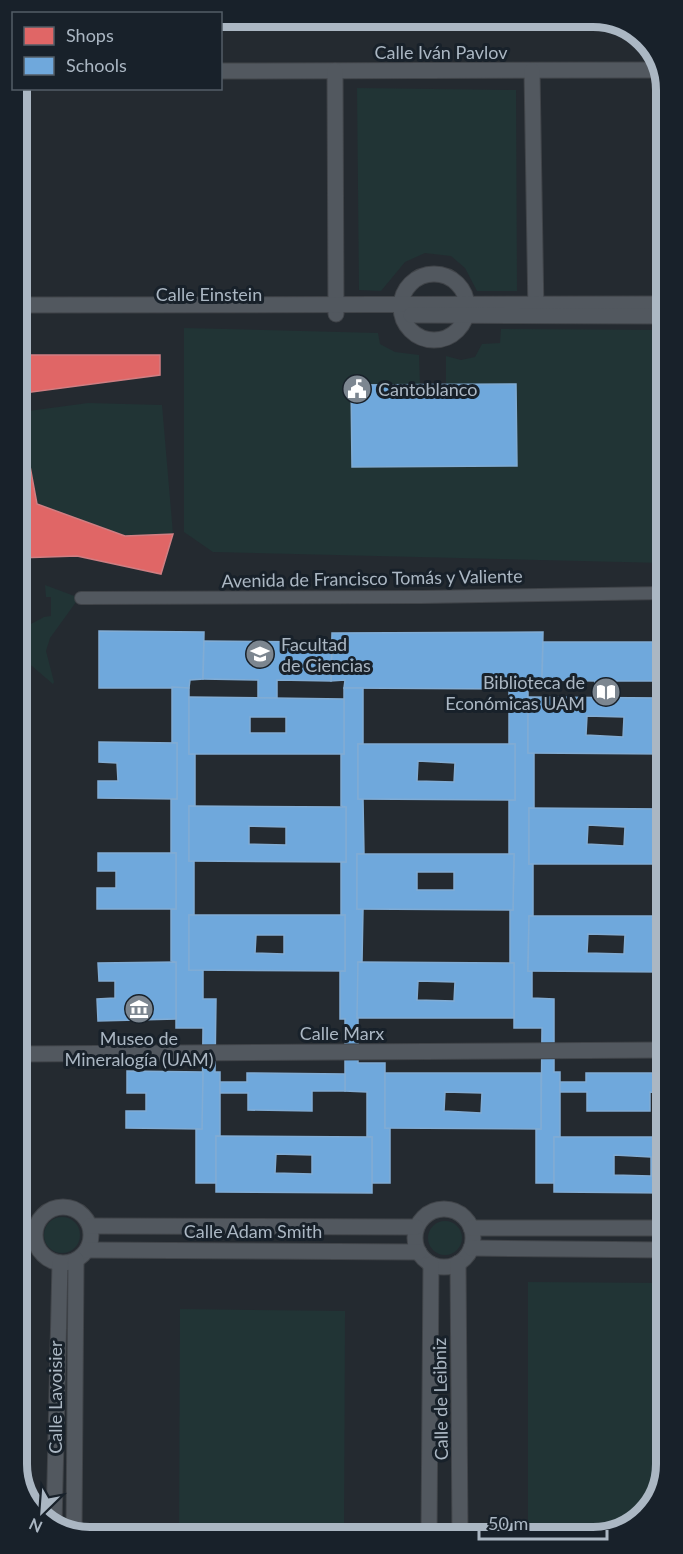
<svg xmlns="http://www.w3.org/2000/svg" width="683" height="1554" viewBox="0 0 683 1554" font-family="Lato,sans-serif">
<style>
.green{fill:#213435}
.shops{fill:#e06666;stroke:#d07e82;stroke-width:1.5}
.schools{fill:#6fa8dc;stroke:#81acd4;stroke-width:1.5;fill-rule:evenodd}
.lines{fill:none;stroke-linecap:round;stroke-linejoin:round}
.pedestrian-casing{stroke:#404449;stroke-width:14}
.minor-casing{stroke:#404449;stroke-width:17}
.pedestrian{stroke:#52585f;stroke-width:12}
.minor{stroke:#52585f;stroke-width:15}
.labels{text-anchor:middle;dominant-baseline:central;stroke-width:6;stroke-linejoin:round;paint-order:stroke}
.street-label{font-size:18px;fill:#abb7c3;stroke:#18212a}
.poi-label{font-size:18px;fill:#abb7c3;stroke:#18212a;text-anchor:start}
.rim{fill:none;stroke:#abb7c3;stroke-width:8}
</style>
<rect width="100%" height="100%" fill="#242a30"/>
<g class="green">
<polygon points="357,88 516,90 517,291 477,291 465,268 451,256 425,253 405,262 381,291 359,290"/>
<polygon points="184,328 378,333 380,344 395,352 419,355 420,385 352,385 352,467 517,466 516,385 446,385 446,356 461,360 475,357 482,344 500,343 501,329 663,330 664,563 213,552 184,532"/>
<polygon points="88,403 162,405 173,534 125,536 37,504 21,412"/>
<polygon points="45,585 77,597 76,602 50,638 46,651 54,682 53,684 18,654 18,631 44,617 51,616 51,597 46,597"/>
<circle cx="62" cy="1235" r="18"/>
<circle cx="445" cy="1238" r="17"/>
<polygon points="528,1282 666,1283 666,1464 654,1505 617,1533 528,1534"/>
<polygon points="180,1309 345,1311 344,1535 179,1537"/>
</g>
<g class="shops">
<polygon points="17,355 160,355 160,375 17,394"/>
<polygon points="17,396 37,504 125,536 173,534 161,574 77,556 18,558"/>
</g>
<g class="schools">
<polygon points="516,384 517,466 352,467 351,385"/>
<polygon points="99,631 204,632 203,679 190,680 189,688 99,688"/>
<polygon points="543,632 542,680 528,680 528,689 344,688 345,680 331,681 332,633"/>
<polygon points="204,641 332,642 331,681 277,680 277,698 258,698 258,680 203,679"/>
<polygon points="543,642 664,642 664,681 616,681 616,698 595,698 595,681 542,680"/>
<polygon points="172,687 189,688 189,754 195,754 195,806 189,806 189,861 194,861 194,915 189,915 189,970 203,970 203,999 216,999 215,1072 220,1072 220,1136 216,1136 216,1183 196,1183 196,1129 202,1129 203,1028 176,1028 176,962 171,961 171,909 176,909 176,853 171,853 171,799 177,799 177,743 172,743"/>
<polygon points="344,688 363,688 363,744 358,744 358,799 363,799 364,854 357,854 357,909 363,909 362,962 358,962 358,1063 385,1063 385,1128 390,1128 390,1183 372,1183 372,1137 367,1137 367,1092 345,1091 345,1019 340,1019 340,971 345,971 345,915 341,916 341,862 346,862 346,807 341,806 341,754 344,754"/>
<polygon points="509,689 528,689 528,753 534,753 534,808 529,808 529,864 533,863 533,916 529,916 528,971 532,971 532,998 554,999 554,1072 560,1072 560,1137 554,1137 554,1183 536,1183 536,1129 541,1129 542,1028 514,1028 514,963 510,963 510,910 513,910 514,854 509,854 509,800 515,800 515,744 509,744"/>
<path d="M189,697L344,699V754H189ZM250,717H286V733H250Z"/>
<path d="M528,697L664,698V754L528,753ZM587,716L624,717L623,737L586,735Z"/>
<polygon points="99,742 177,743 177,799 98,798 98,781 118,781 117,763 99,762"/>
<path d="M358,744H515V800L358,799ZM418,761L455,763L454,782L417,781Z"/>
<path d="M189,806L346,807V862L189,861ZM249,826L286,827V845L249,844Z"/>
<path d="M529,808L665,809V864H529ZM588,825L625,827L624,846L587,844Z"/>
<polygon points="98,853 176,853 176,909 97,909 97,888 116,888 116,871 98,871"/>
<path d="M357,854H514L513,910L357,909ZM417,872H454V890H417Z"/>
<path d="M189,915H345V971L189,970ZM256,935H284V954L255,953Z"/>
<path d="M529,916H665V972L528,971ZM588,934L625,935L624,954L587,953Z"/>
<polygon points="176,962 176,1019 98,1021 97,999 115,998 115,981 99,981 98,963"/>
<path d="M358,962L514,963V1018H357ZM418,981L455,982L454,1001L417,1000Z"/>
<polygon points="127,1071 203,1072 202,1129 126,1128 126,1111 146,1111 146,1093 127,1093"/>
<polygon points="247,1073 345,1074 345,1091 312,1091 312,1111 248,1110 248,1093 220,1093 220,1082 247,1082"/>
<path d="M385,1073H541V1129L385,1128ZM445,1092L482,1093L481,1113L444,1111Z"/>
<polygon points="586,1073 665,1073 665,1093 650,1092 650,1111 587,1111 587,1092 560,1092 560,1082 586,1082"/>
<path d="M216,1136L372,1137V1193L216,1192ZM276,1154L312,1155V1174L275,1173Z"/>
<path d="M554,1137H666V1193L554,1192ZM614,1155L651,1157V1176L614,1175Z"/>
</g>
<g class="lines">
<g class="pedestrian-casing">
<polyline id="pedestrian" points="81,598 422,597 664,593"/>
</g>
<g class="minor-casing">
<g id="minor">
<polyline points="220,71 663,70"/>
<polyline points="335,71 336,314"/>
<polyline points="532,71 536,314"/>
<circle cx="434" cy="307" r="33"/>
<polyline points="17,305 663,304"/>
<polyline points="411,315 663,316"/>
<polyline points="19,1054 665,1050"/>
<circle cx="63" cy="1235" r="28"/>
<circle cx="444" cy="1238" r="29"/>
<polyline points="90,1226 416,1227"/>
<polyline points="471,1228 666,1228"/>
<polyline points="471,1248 666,1250"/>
<polyline points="87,1250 419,1252"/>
<polyline points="458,1263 460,1535"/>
<polyline points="54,1525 60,1263"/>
<polyline points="74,1533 76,1260"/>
<polyline points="429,1535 431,1264"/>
</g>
</g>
<use href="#pedestrian" class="pedestrian"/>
<use href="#minor" class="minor"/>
</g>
<defs>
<g id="civic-disc" transform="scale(1.5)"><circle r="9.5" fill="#7c8690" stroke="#18212a"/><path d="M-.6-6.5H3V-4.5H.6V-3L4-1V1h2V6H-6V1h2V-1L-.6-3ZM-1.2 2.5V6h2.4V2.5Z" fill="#fff"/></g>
<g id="university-disc" transform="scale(1.5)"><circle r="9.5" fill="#7c8690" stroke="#18212a"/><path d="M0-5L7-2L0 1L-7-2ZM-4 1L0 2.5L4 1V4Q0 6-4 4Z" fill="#fff"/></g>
<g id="library-disc" transform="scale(1.5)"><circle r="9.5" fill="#7c8690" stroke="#18212a"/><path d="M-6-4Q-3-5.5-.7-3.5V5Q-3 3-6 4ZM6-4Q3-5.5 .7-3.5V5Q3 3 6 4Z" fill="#fff"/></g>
<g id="museum-disc" transform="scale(1.5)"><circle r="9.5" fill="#7c8690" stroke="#18212a"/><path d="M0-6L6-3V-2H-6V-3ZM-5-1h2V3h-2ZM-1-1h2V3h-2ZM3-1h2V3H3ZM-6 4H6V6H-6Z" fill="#fff"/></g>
</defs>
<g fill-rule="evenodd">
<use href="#civic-disc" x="357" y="389"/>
<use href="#university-disc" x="260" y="654"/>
<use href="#library-disc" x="606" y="692"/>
<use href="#museum-disc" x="139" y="1009"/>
</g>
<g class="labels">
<g class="street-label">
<text x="441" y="52">Calle Iván Pavlov</text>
<text x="209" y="294">Calle Einstein</text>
<text transform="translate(372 578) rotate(-1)">Avenida de Francisco Tomás y Valiente</text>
<text x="342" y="1033">Calle Marx</text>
<text x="253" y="1231">Calle Adam Smith</text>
<text transform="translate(55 1397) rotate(-90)">Calle Lavoisier</text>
<text transform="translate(440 1399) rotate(-91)">Calle de Leibniz</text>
</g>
<g class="poi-label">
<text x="378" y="389">Cantoblanco</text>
<text x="281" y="644">Facultad<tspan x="281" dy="21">de Ciencias</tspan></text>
<text x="585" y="682" text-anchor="end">Biblioteca de<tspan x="585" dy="21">Económicas UAM</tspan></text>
<text x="139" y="1038" text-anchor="middle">Museo de<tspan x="139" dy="21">Mineralogía (UAM)</tspan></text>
</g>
</g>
<path d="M0 0H683V1554H0ZM90 27H593A63 63 0 0 1 656 90V1464A63 63 0 0 1 593 1527H90A63 63 0 0 1 27 1464V90A63 63 0 0 1 90 27Z" fill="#18212a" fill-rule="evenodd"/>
<path class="rim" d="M90 27H593A63 63 0 0 1 656 90V1464A63 63 0 0 1 593 1527H90A63 63 0 0 1 27 1464V90A63 63 0 0 1 90 27Z"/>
<rect x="12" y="12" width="210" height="78" fill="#18212a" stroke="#535d67" stroke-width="1.5"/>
<rect x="24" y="27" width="30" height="18" fill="#e06666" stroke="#535d67" stroke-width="1.5"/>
<text x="66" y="42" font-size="18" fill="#abb7c3">Shops</text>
<rect x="24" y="57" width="30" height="18" fill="#6fa8dc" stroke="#535d67" stroke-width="1.5"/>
<text x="66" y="72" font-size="18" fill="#abb7c3">Schools</text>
<g transform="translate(42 1512) rotate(205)" stroke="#18212a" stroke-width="4.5" paint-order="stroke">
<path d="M0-4.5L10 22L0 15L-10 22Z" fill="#abb7c3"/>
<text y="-9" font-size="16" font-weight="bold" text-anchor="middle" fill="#abb7c3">N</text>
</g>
<path d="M479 1530v9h128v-9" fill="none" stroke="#abb7c3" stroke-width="3"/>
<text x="488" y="1530" font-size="18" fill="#abb7c3" stroke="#18212a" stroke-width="4.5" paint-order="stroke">50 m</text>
</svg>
